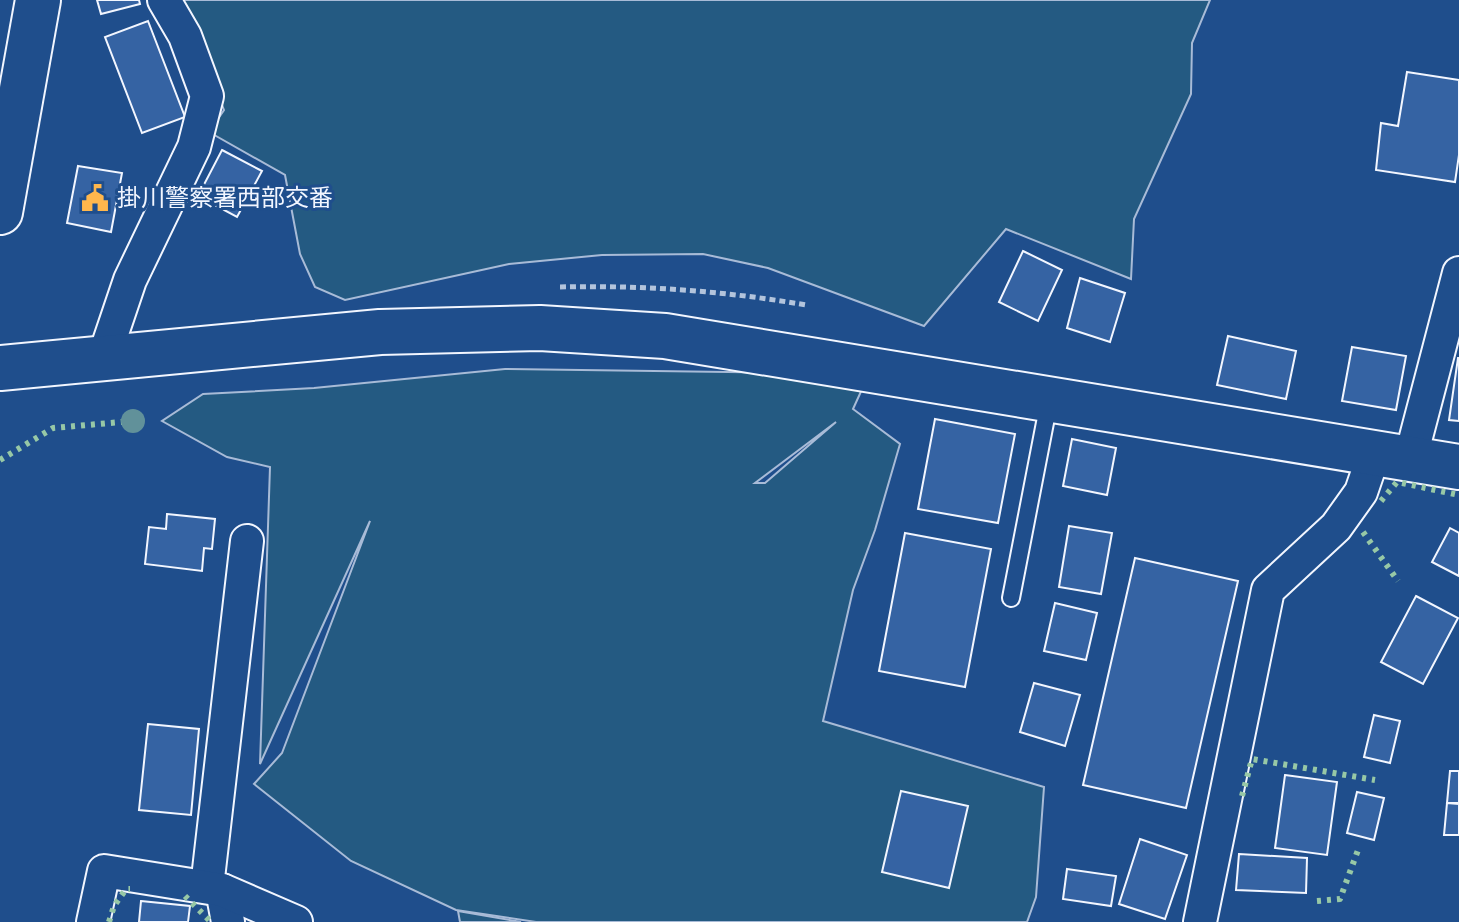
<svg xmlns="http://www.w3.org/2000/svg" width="1459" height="922" viewBox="0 0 1459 922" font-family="'DejaVu Sans','Noto Sans JP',sans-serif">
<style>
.green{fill:#245a82;stroke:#a8bbd7;stroke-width:2;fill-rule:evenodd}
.building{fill:#3563a3;stroke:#f2f6ff;stroke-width:2}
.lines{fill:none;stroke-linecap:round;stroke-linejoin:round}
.lane-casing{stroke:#f2f6ff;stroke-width:20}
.street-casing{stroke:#f2f6ff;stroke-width:36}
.secondary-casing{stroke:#f2f6ff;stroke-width:48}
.primary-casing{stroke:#f2f6ff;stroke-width:48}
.path{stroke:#b3c4dc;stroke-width:5;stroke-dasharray:6 4;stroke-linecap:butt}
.lane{stroke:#1f4e8c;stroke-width:16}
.street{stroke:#1f4e8c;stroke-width:32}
.secondary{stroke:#1f4e8c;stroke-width:44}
.primary{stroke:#1f4e8c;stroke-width:44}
.hedge{stroke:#97c8a6;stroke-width:6;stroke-dasharray:4 6;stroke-linecap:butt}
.tree{fill:#61919a}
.labels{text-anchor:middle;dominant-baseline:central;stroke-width:6;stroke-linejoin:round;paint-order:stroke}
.poi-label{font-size:24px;fill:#f2f6ff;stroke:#1f4e8c;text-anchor:start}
</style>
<rect width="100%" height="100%" fill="#1f4e8c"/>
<g class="green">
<polygon points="181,0 1210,0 1192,43 1191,94 1134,219 1131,279 1006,229 924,326 768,268 703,254 602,255 509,264 345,300 315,287 300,254 285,175 209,132 224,110"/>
<path d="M505,369L869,374L853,409L900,444L875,530L853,590L823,721L1044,787L1036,897L1027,922H536L456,910L351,861L254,784L282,753L370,521L260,764L270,467L227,457L162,421L203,394L314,388ZM836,422L765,483H755Z"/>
<polygon points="458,911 521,922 460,922"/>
</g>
<g class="building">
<polygon points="97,0 139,0 140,4 101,14"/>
<polygon points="148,21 185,117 142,133 105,37"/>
<polygon points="1407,72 1459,80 1459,155 1455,182 1376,170 1381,123 1398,126"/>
<polygon points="222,150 262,171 237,217 198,196"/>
<polygon points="78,166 122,173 111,232 67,223"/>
<polygon points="1023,251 1062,270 1038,321 999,302"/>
<polygon points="1080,278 1125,293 1110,342 1067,328"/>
<polygon points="1228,336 1296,351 1286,399 1217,385"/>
<polygon points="1352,347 1406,356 1396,410 1342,401"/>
<polygon points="1458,358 1459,358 1459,421 1449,420"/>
<polygon points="935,419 1015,434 998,523 918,509"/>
<polygon points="1072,439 1116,448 1107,495 1063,486"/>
<polygon points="167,514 215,519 212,549 204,548 202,571 145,564 149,527 166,529"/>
<polygon points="1069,526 1112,533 1101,594 1059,587"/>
<polygon points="1450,528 1459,533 1459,576 1432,562"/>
<polygon points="905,533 991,549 965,687 879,671"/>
<polygon points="1135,558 1238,581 1186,808 1083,785"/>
<polygon points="1416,596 1458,618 1423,684 1381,662"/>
<polygon points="1055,603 1097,613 1086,660 1044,651"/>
<polygon points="1034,683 1080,695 1065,746 1020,732"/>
<polygon points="1374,715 1400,721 1390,763 1364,757"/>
<polygon points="148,724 199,729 191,815 139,810"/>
<polygon points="1450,771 1459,771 1459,803 1447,803"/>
<polygon points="1285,775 1337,782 1327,855 1275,848"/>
<polygon points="901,791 968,806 949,888 882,872"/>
<polygon points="1357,792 1384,798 1374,840 1347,833"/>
<polygon points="1447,803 1459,804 1459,835 1444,835"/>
<polygon points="1140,839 1187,855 1165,919 1119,904"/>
<polygon points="1239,854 1307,858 1306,893 1236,890"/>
<polygon points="1067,869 1116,876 1111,906 1063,899"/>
<polygon points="141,901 190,906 188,922 139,922"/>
</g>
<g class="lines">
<g class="lane-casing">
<polyline id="lane" points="1011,598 1049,402"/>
</g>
<g class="street-casing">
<g id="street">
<polyline points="103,360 130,280 194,147 207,96 185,36 164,0"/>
<polyline points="1410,460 1459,273"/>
<polyline points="207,887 247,541"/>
<polyline points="222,890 228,922"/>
<polyline points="93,922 104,871 222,890 296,922"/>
<polyline points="1200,922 1268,590 1336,527 1361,492 1374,454"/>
</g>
</g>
<g class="secondary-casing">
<polyline id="secondary" points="0,368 380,332 540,328 665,336 1459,467"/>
</g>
<g class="primary-casing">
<polyline id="primary" points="0,212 38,0"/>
</g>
<path class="path" d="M560,287C642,285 725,291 806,305"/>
<use href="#lane" class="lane"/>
<use href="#street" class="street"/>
<use href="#secondary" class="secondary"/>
<use href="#primary" class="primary"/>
<g class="hedge">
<polyline points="0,460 53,428 133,421"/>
<polyline points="1381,501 1397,482 1459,495"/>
<polyline points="1363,532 1398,581"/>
<polyline points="1242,796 1252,759 1375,780"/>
<polyline points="185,896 211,922"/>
<polyline points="1317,901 1340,899 1358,850"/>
<polyline points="109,922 114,906 126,889 130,889"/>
</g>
</g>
<circle class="tree" cx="133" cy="421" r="12"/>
<defs>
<g id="civic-bare" transform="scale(2.16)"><path d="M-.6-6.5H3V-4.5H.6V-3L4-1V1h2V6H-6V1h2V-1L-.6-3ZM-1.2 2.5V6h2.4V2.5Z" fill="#ffb74d" stroke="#1f4e8c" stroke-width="2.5" paint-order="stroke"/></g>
</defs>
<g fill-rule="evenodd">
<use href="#civic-bare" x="95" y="198"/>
</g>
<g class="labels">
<g class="poi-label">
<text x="117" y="198">掛川警察署西部交番</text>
</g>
</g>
</svg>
